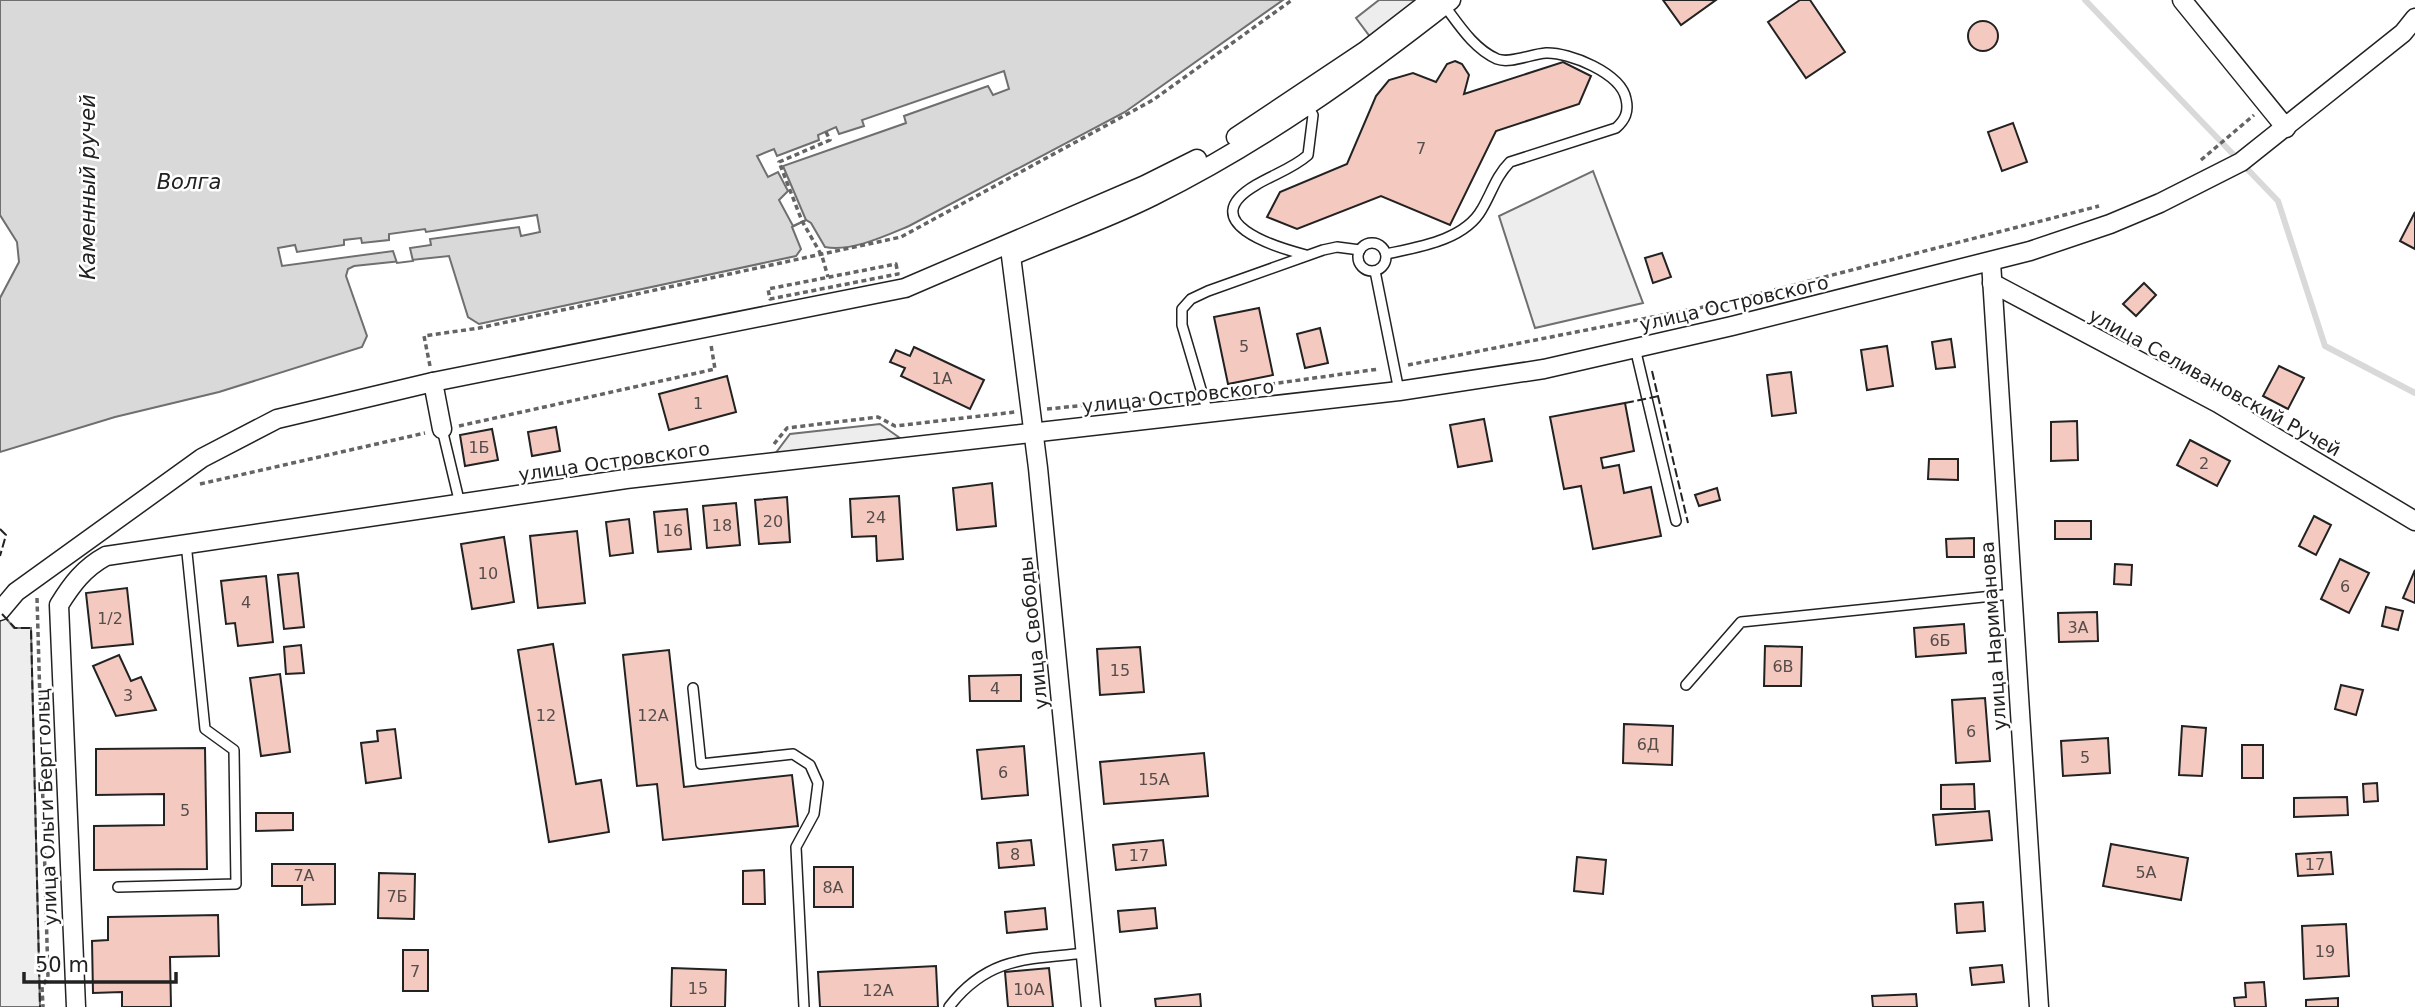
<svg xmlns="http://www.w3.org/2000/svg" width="2415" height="1007" viewBox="0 0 2415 1007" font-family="'DejaVu Sans',sans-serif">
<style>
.green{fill:#eee;stroke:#6f6f6f;stroke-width:2}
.parking{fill:#ededed;stroke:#6f6f6f;stroke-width:2}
.water{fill:#d9d9d9;stroke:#6f6f6f;stroke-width:2}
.pier{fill:#fff;stroke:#6f6f6f;stroke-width:2}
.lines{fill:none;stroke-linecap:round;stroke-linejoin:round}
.stream{stroke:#d9d9d9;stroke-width:6}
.building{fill:#f3c9c0;stroke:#222;stroke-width:2}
.lane-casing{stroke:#222;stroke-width:12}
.street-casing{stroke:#222;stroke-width:21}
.path{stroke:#646464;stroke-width:3.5;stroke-dasharray:5 3.5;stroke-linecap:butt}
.lane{stroke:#fff;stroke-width:9}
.street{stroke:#fff;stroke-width:18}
.fence{stroke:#222;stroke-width:2;stroke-dasharray:9 3.5;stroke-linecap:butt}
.labels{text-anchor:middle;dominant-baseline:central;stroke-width:5;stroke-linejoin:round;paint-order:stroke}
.number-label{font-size:16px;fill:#564c4a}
.street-label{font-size:19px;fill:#222;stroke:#fff}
.water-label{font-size:21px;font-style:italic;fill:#222;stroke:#fff}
</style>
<rect width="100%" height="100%" fill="#fff"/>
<polygon class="green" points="0,611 14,628 31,628 40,1007 0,1007"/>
<g class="parking">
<polygon points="1379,0 1436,0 1377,46 1356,18"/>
<polygon points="1593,171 1643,303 1535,328 1499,216"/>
<polygon points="880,424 900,438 775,454 790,434"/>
</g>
<path class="water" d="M0,0H1283L1125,112L909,226C885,236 851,252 825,247L811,223L806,220L792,227L801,249L796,256L479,324L468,317L449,256L354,266L348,269L346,276L367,336L362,347L219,392L115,417L0,452V298L19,262L17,242L0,215Z"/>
<g class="pier">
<polygon points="1004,71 1009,89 993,95 988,86 904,116 906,123 783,166 806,220 793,226 779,200 788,191 778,172 768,177 757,156 774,149 777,156 819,140 818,135 836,127 839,134 864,126 862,120"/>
<polygon points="537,215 540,232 521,236 519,227 430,239 431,245 410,248 413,261 397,263 393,251 282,266 278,248 295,245 297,252 344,245 344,240 361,238 362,243 389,240 389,234 425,229 426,232"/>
</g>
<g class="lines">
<polyline class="stream" points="2085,0 2278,201 2325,346 2415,393"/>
</g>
<g class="building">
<polygon points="1663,0 1716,0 1681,25"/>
<polygon points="1800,0 1810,0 1845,52 1806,78 1768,22"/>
<circle cx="1983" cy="36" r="15"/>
<polygon points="1455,61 1462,64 1469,75 1464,94 1563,62 1591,76 1579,104 1496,131 1450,225 1381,196 1297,229 1267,217 1280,192 1347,164 1376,96 1389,80 1413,73 1436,82 1447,64"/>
<polygon points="2013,123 2027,162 2002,171 1988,132"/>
<polygon points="2415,212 2415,249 2400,241"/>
<polygon points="1662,253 1671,277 1653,283 1645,258"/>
<polygon points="2144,283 2156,295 2136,316 2123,304"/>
<polygon points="1259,308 1273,375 1228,384 1214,317"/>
<polygon points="1320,328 1328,363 1305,368 1297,334"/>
<polygon points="1951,339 1955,367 1936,369 1932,342"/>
<polygon points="1887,346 1893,386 1867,390 1861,350"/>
<polygon points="914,347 984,380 970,409 901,376 905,368 890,362 896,350 910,356"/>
<polygon points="2279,366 2304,378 2288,409 2263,396"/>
<polygon points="1791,372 1796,413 1772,416 1767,375"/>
<polygon points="727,376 736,412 669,430 659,394"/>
<polygon points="1625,403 1634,451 1601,458 1603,468 1619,465 1624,493 1651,487 1661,536 1593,549 1581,486 1564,489 1550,417"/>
<polygon points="1484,419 1492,461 1458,467 1450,425"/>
<polygon points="2077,421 2078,460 2051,461 2051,422"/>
<polygon points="556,427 560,451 532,456 528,432"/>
<polygon points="492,429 498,460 465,466 460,435"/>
<polygon points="2190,440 2230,461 2217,486 2177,465"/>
<polygon points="1929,459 1958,459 1958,480 1928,479"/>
<polygon points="992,483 996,526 957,530 953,488"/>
<polygon points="1717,488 1720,500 1699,506 1695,495"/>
<polygon points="899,496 903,559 877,561 876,536 852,537 850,499"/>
<polygon points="787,497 790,542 759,544 755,500"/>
<polygon points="736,503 740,545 707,548 703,506"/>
<polygon points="687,509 691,549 658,552 654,512"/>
<polygon points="2314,516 2331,525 2316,555 2299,546"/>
<polygon points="629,519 633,553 610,556 606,522"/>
<rect x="2055" y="521" width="36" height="18"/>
<polygon points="577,531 585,603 538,608 530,536"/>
<polygon points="504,537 514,602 472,609 461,544"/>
<polygon points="1974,538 1974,557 1947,557 1946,539"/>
<polygon points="2340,559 2369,573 2349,613 2321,599"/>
<polygon points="2115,564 2132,565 2131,585 2114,584"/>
<polygon points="2415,570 2415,603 2403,598"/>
<polygon points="298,573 304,627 284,629 278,575"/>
<polygon points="266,576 273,642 238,646 235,623 226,624 221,581"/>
<polygon points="127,588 133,644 92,648 86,593"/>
<polygon points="2386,607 2403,611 2398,630 2382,626"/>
<polygon points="2097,612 2098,641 2059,642 2058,613"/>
<polygon points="1964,624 1966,653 1916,657 1914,628"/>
<polygon points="553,644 576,784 601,780 609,832 549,842 518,650"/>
<polygon points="301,645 304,673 286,674 284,647"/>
<polygon points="1765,646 1802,647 1801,686 1764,686"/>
<polygon points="1140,647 1144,692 1100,695 1097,649"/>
<polygon points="669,650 684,787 792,775 798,826 663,840 657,784 637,786 623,655"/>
<polygon points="119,655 131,681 141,677 156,710 116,716 93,666"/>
<polygon points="280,674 290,752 261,756 250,678"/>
<polygon points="1021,675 1021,701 970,701 969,676"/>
<polygon points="2341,685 2363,690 2356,715 2335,709"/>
<polygon points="1985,698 1990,761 1956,763 1952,700"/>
<polygon points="1624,724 1673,726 1672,765 1623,763"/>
<polygon points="2182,726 2206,728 2202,776 2179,775"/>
<polygon points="395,729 401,778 366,783 361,743 378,741 377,731"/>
<polygon points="2108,738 2110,773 2063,776 2061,741"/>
<rect x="2242" y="745" width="21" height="33"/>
<polygon points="1024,746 1028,795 982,799 977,750"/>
<polygon points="205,748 207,869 94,870 94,826 164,825 164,794 96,795 96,749"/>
<polygon points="1204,753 1208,796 1104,804 1100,762"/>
<polygon points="2377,783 2378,801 2364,802 2363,784"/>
<polygon points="1974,784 1975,809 1941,809 1941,785"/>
<polygon points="2347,797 2348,815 2294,817 2294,798"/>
<polygon points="1989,811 1992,840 1936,845 1933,815"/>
<polygon points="256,813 293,813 293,830 256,831"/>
<polygon points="1031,840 1034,865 999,868 997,843"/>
<polygon points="1163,840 1166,865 1116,870 1113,845"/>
<polygon points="2111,844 2188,858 2181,900 2103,886"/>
<polygon points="2331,852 2333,874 2298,876 2296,854"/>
<polygon points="1577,857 1606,860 1603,894 1574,891"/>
<polygon points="272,864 335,864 335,904 302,905 302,886 272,886"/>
<rect x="814" y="867" width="39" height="40"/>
<polygon points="764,870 765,904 743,904 743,871"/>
<polygon points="379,873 415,874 414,919 378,918"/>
<polygon points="1983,902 1985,931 1957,933 1955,904"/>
<polygon points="1045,908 1047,929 1007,933 1005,912"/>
<polygon points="1155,908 1157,928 1120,932 1118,911"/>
<polygon points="218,915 219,956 170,957 171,1007 122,1007 122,992 93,993 92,941 108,940 108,917"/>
<polygon points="2346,924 2349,976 2304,979 2302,926"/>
<rect x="403" y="950" width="25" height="41"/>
<polygon points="2002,965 2004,982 1972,985 1970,968"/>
<polygon points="936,966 938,1007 820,1007 818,972"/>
<polygon points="672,968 726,970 725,1007 671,1007"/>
<polygon points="1049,968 1053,1007 1008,1007 1005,972"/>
<polygon points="2264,982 2266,1007 2235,1007 2234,998 2246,997 2245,983"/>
<polygon points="1200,994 1201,1007 1156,1007 1155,999"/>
<polygon points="1916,994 1917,1007 1873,1007 1872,996"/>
<polygon points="2338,998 2338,1007 2306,1007 2306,1000"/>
</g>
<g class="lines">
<g class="lane-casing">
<g id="lane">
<circle cx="1372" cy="257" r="14"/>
<path d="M1386,254C1419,247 1465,240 1482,209C1492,192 1496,176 1510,162L1616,128C1625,120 1629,112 1626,99C1621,73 1569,52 1546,53C1531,54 1510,64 1497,59C1474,49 1459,25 1444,5"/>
<path d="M1306,255C1275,247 1193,222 1256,185C1274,174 1292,169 1308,155L1313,115L1307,106"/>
<polyline points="1375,271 1399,391"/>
<polyline points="1635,348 1676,521"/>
<polyline points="1208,413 1182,325 1182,309 1191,299 1208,291 1323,250 1337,247 1360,250"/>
<polyline points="442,429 460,504"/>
<polyline points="1686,685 1741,622 2012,594"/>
<polyline points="693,688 701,764 793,754 810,765 818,783 814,814 796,847 804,1007"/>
<polyline points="118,887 236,884 234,750 205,729 186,543"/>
<path d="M949,1007C988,956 1029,959 1087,953"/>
</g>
</g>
<g class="street-casing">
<g id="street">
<polyline points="2182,0 2286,128"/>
<polyline points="1236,137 1365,51 1431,0"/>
<polyline points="1991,262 2039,1007"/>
<polyline points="1992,283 2218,403 2415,521"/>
<polyline points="442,429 433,382 905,288 1145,185 1197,159"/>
<polyline points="0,611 16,592 202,458 277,419 433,382"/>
<path d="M76,1007L59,605C72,584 84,568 106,556L626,479L1399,391L1544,369L1732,326L2030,251L2110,224L2160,203L2241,162L2403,33L2415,18"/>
<path d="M1091,1007L1038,468L1011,256C1058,236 1107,219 1153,196C1260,143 1357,74 1451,0"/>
</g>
</g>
<g class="path">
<polyline points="826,132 830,140 779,162 802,221 822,256 828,277"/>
<polyline points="2201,160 2254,115"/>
<polygon points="896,264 898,274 770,299 768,289"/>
<polyline points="1408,365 1724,303 2099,206"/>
<polyline points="430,366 424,336 479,328 901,237 1153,100 1292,0"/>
<polyline points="1228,390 1379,369"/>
<polyline points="1047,409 1157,398"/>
<polyline points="459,426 715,369 711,345"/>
<polyline points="774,444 787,428 878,417 895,426 1015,412"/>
<polyline points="200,484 425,433"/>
<polyline points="37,598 48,977 42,987 43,1007"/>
</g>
<use href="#lane" class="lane"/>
<use href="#street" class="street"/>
<g class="fence">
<polyline points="1652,371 1688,523"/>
<polyline points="1625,403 1659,396"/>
<polyline points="0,529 6,535 0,556"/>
<polyline points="2,614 15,628 31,628 40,1007"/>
</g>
</g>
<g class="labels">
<g class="number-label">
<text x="1421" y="148">7</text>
<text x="1244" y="346">5</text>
<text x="942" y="378">1А</text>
<text x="698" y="403">1</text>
<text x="479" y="447">1Б</text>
<text x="2204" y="463">2</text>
<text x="876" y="517">24</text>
<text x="773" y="521">20</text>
<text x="722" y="525">18</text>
<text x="673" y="530">16</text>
<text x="488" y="573">10</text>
<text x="2345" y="586">6</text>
<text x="246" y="602">4</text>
<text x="110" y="618">1/2</text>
<text x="2078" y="627">3А</text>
<text x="1940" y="640">6Б</text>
<text x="1783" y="666">6В</text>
<text x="1120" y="670">15</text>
<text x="995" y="688">4</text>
<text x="128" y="695">3</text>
<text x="546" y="715">12</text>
<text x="653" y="715">12А</text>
<text x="1971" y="731">6</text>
<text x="1648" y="744">6Д</text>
<text x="2085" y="757">5</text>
<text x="1003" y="772">6</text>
<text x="1154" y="779">15А</text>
<text x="185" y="810">5</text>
<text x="1015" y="854">8</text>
<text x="1139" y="855">17</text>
<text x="2315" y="864">17</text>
<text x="2146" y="872">5А</text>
<text x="304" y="875">7А</text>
<text x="833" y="887">8А</text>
<text x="397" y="896">7Б</text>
<text x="2325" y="951">19</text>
<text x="415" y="971">7</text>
<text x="698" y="988">15</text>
<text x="1029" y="989">10А</text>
<text x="878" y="990">12А</text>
</g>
<g class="street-label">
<text transform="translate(1734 303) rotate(-13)">улица Островского</text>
<text transform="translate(2215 382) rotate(29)">улица Селивановский Ручей</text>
<text transform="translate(1178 396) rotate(-6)">улица Островского</text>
<text transform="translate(614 461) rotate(-8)">улица Островского</text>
<text transform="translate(1033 633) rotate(-96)">улица Свободы</text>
<text transform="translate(1993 636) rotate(-94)">улица Нариманова</text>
<text transform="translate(46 807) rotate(-92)">улица Ольги Берггольц</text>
</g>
<g class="water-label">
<text x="189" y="182">Волга</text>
<text transform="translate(88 187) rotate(-90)">Каменный ручей</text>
</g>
</g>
<path d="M24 972v10h152v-10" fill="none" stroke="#222222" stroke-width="3.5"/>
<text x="35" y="972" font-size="21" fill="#222222" stroke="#ffffff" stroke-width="5" paint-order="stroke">50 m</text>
</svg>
